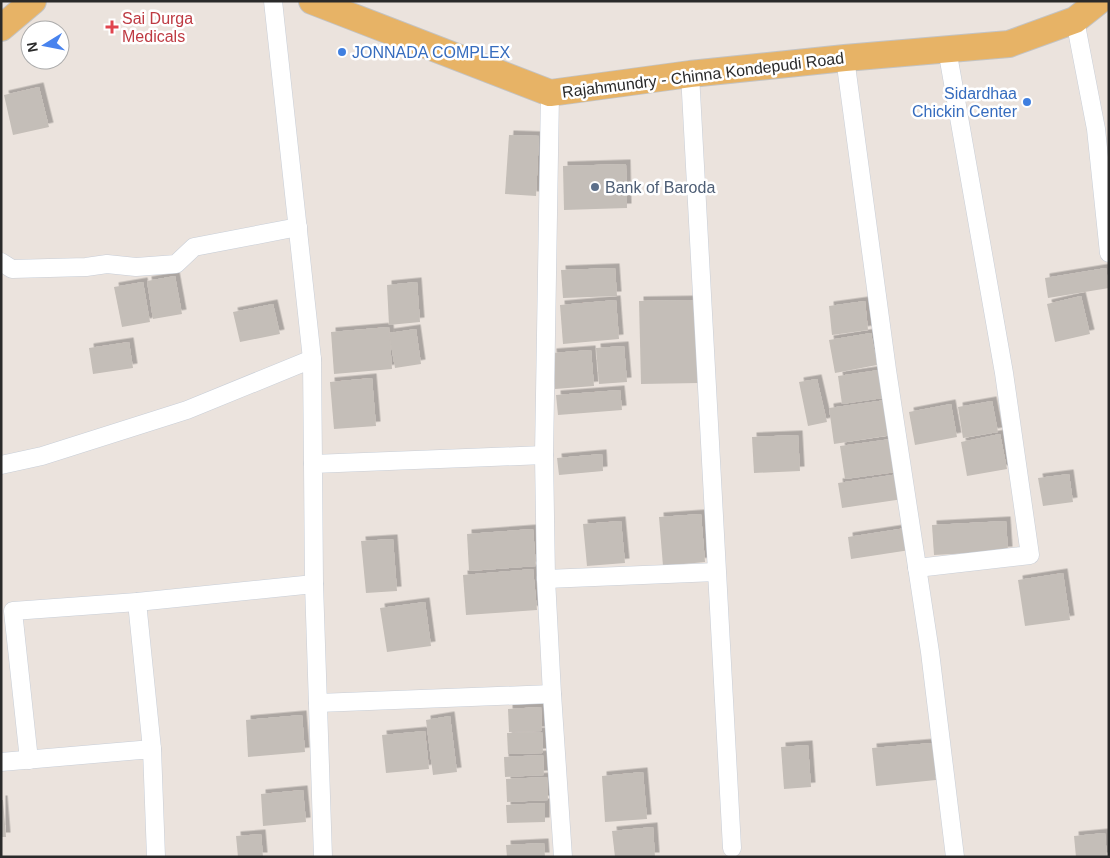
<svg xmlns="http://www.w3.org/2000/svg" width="1110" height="858" viewBox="0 0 1110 858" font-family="Arial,sans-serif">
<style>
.building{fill:#c4beb8;filter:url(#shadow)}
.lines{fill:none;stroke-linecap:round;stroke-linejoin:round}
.street-casing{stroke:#c8ced7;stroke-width:19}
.primary-casing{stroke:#c3c3c3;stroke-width:28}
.street{stroke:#fff;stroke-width:18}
.primary{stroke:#e7b366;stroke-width:26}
.health-dot{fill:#e0444e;stroke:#fff;stroke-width:2}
.shop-dot{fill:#3f7fe0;stroke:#fff;stroke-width:2}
.service-dot{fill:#5c6f8a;stroke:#fff;stroke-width:2}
.labels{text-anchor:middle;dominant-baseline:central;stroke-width:5;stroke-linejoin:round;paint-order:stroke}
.health-label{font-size:16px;fill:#be3a42;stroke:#fff;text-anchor:start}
.shop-label{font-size:16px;fill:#366cbe;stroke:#fff;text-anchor:start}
.street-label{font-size:16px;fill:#2a2a2a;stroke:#fff}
.service-label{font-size:16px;fill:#4e5e75;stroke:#fff;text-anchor:start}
</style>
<defs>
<filter id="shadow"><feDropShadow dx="4.5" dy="-4.5" stdDeviation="0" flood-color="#0004"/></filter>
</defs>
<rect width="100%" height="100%" fill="#ebe3dd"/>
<g class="building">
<polygon points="39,87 49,127 13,135 4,95"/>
<polygon points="509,135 539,136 536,196 505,194"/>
<polygon points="626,164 627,208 564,210 563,166"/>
<polygon points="615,268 617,296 563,298 561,270"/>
<polygon points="1106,268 1109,288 1048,298 1045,278"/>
<polygon points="175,276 182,314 153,319 147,281"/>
<polygon points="143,282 150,322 122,327 114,287"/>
<polygon points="417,282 420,322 389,325 387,285"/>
<polygon points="1081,296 1090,334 1055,342 1047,304"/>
<polygon points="616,300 619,339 563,344 560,305"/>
<polygon points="698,300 699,383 641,384 639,301"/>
<polygon points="865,301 868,330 832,335 829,306"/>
<polygon points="273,304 280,334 240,342 233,312"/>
<polygon points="389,327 392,369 334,374 331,332"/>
<polygon points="416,329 421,364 395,368 389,333"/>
<polygon points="871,333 877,365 835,373 829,340"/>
<polygon points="129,342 133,368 93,374 89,348"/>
<polygon points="624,346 627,382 599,384 596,348"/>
<polygon points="591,350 594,386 555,389 552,353"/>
<polygon points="879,370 883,398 842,404 838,376"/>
<polygon points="372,378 376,426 334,429 330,382"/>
<polygon points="817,379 827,422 808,426 799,382"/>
<polygon points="620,390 622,410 558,415 556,395"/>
<polygon points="886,400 892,435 834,444 829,408"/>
<polygon points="992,401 998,432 963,438 958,407"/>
<polygon points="951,404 957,437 915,445 909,412"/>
<polygon points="1000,434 1007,469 967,476 961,442"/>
<polygon points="798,435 800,471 754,473 752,437"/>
<polygon points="891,439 896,472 845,479 840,446"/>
<polygon points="602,454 603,471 559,475 557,458"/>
<polygon points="899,474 903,499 842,508 838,483"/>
<polygon points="1069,474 1073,502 1043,506 1038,478"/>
<polygon points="701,514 705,562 663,566 659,517"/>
<polygon points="621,521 625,563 587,566 583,524"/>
<polygon points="1006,521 1008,551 934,555 932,525"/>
<polygon points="906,528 910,550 851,559 848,537"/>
<polygon points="533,529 536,566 469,571 467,534"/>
<polygon points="393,539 397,591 366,593 361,541"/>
<polygon points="533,569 537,610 466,615 463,575"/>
<polygon points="1063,573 1070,620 1025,626 1018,580"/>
<polygon points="425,602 431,646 387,652 380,608"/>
<polygon points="541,707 542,731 509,732 508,709"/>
<polygon points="302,715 305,752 248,757 246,720"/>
<polygon points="450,716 457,772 433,775 426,720"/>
<polygon points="425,731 429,769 386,773 382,735"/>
<polygon points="542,732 543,753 508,754 507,733"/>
<polygon points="932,743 936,780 876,786 872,748"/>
<polygon points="808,745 811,787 784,789 781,747"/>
<polygon points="543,755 544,775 505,777 504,757"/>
<polygon points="643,772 647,819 605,822 602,776"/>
<polygon points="547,777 548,800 507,802 506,779"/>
<polygon points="303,790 306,822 263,826 261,794"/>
<polygon points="1,800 3,800 6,837 1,837"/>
<polygon points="545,803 545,822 507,823 506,805"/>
<polygon points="653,827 655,857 615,857 612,831"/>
<polygon points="1105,833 1107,857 1076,857 1074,836"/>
<polygon points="261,834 263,857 238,857 236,836"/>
<polygon points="544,843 545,857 507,857 506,845"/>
</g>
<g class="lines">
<g class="street-casing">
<g id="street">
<polyline points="273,1 312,359"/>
<polyline points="1075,20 1096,129 1109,253"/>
<polyline points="845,58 887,370 930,652 955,857"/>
<polyline points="690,74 732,848"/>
<polyline points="550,93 544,455 546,579 552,694 563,857"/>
<polyline points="1,262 12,269 86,267 107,264 136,267 176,264 194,247 298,227"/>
<polyline points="1,465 42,456 187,410 312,359 313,464"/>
<polyline points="917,568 1030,555 1004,373 947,49"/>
<polyline points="546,579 716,572"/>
<polyline points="137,602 152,749"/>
<polyline points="318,703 552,694"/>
<polyline points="29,760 13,611 137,602 314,584"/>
<polyline points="1,762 152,749 156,857"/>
<polyline points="323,857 314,584 313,464 544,455"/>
</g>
</g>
<g class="primary-casing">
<g id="primary">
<polyline points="312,1 550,93 690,74 845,58 1009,44 1075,20 1099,1"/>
<polyline points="1,28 33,1"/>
</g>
</g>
<use href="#street" class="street"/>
<use href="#primary" class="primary"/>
</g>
<path class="health-dot" d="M109.5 19.5h5v5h5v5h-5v5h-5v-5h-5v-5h5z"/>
<g class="shop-dot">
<circle cx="342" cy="52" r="5"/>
<circle cx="1027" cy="102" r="5"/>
</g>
<circle class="service-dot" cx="595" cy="187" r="5"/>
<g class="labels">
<g class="health-label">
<text x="122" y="18">Sai Durga<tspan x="122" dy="18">Medicals</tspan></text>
</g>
<g class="shop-label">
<text x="352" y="52">JONNADA COMPLEX</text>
<text x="1017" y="93" text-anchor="end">Sidardhaa<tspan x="1017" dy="18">Chickin Center</tspan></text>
</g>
<g class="street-label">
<text transform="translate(703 75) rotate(-7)">Rajahmundry - Chinna Kondepudi Road</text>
</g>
<g class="service-label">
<text x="605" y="187">Bank of Baroda</text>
</g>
</g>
<rect width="1110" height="858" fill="none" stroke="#2a2a2a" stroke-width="5"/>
<g transform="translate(45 45) rotate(260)"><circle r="24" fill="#ffffff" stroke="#aaaaaa"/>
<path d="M0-4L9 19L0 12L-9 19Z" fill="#4883ee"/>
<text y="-8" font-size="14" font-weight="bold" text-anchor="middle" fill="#2a2a2a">N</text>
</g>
</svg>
